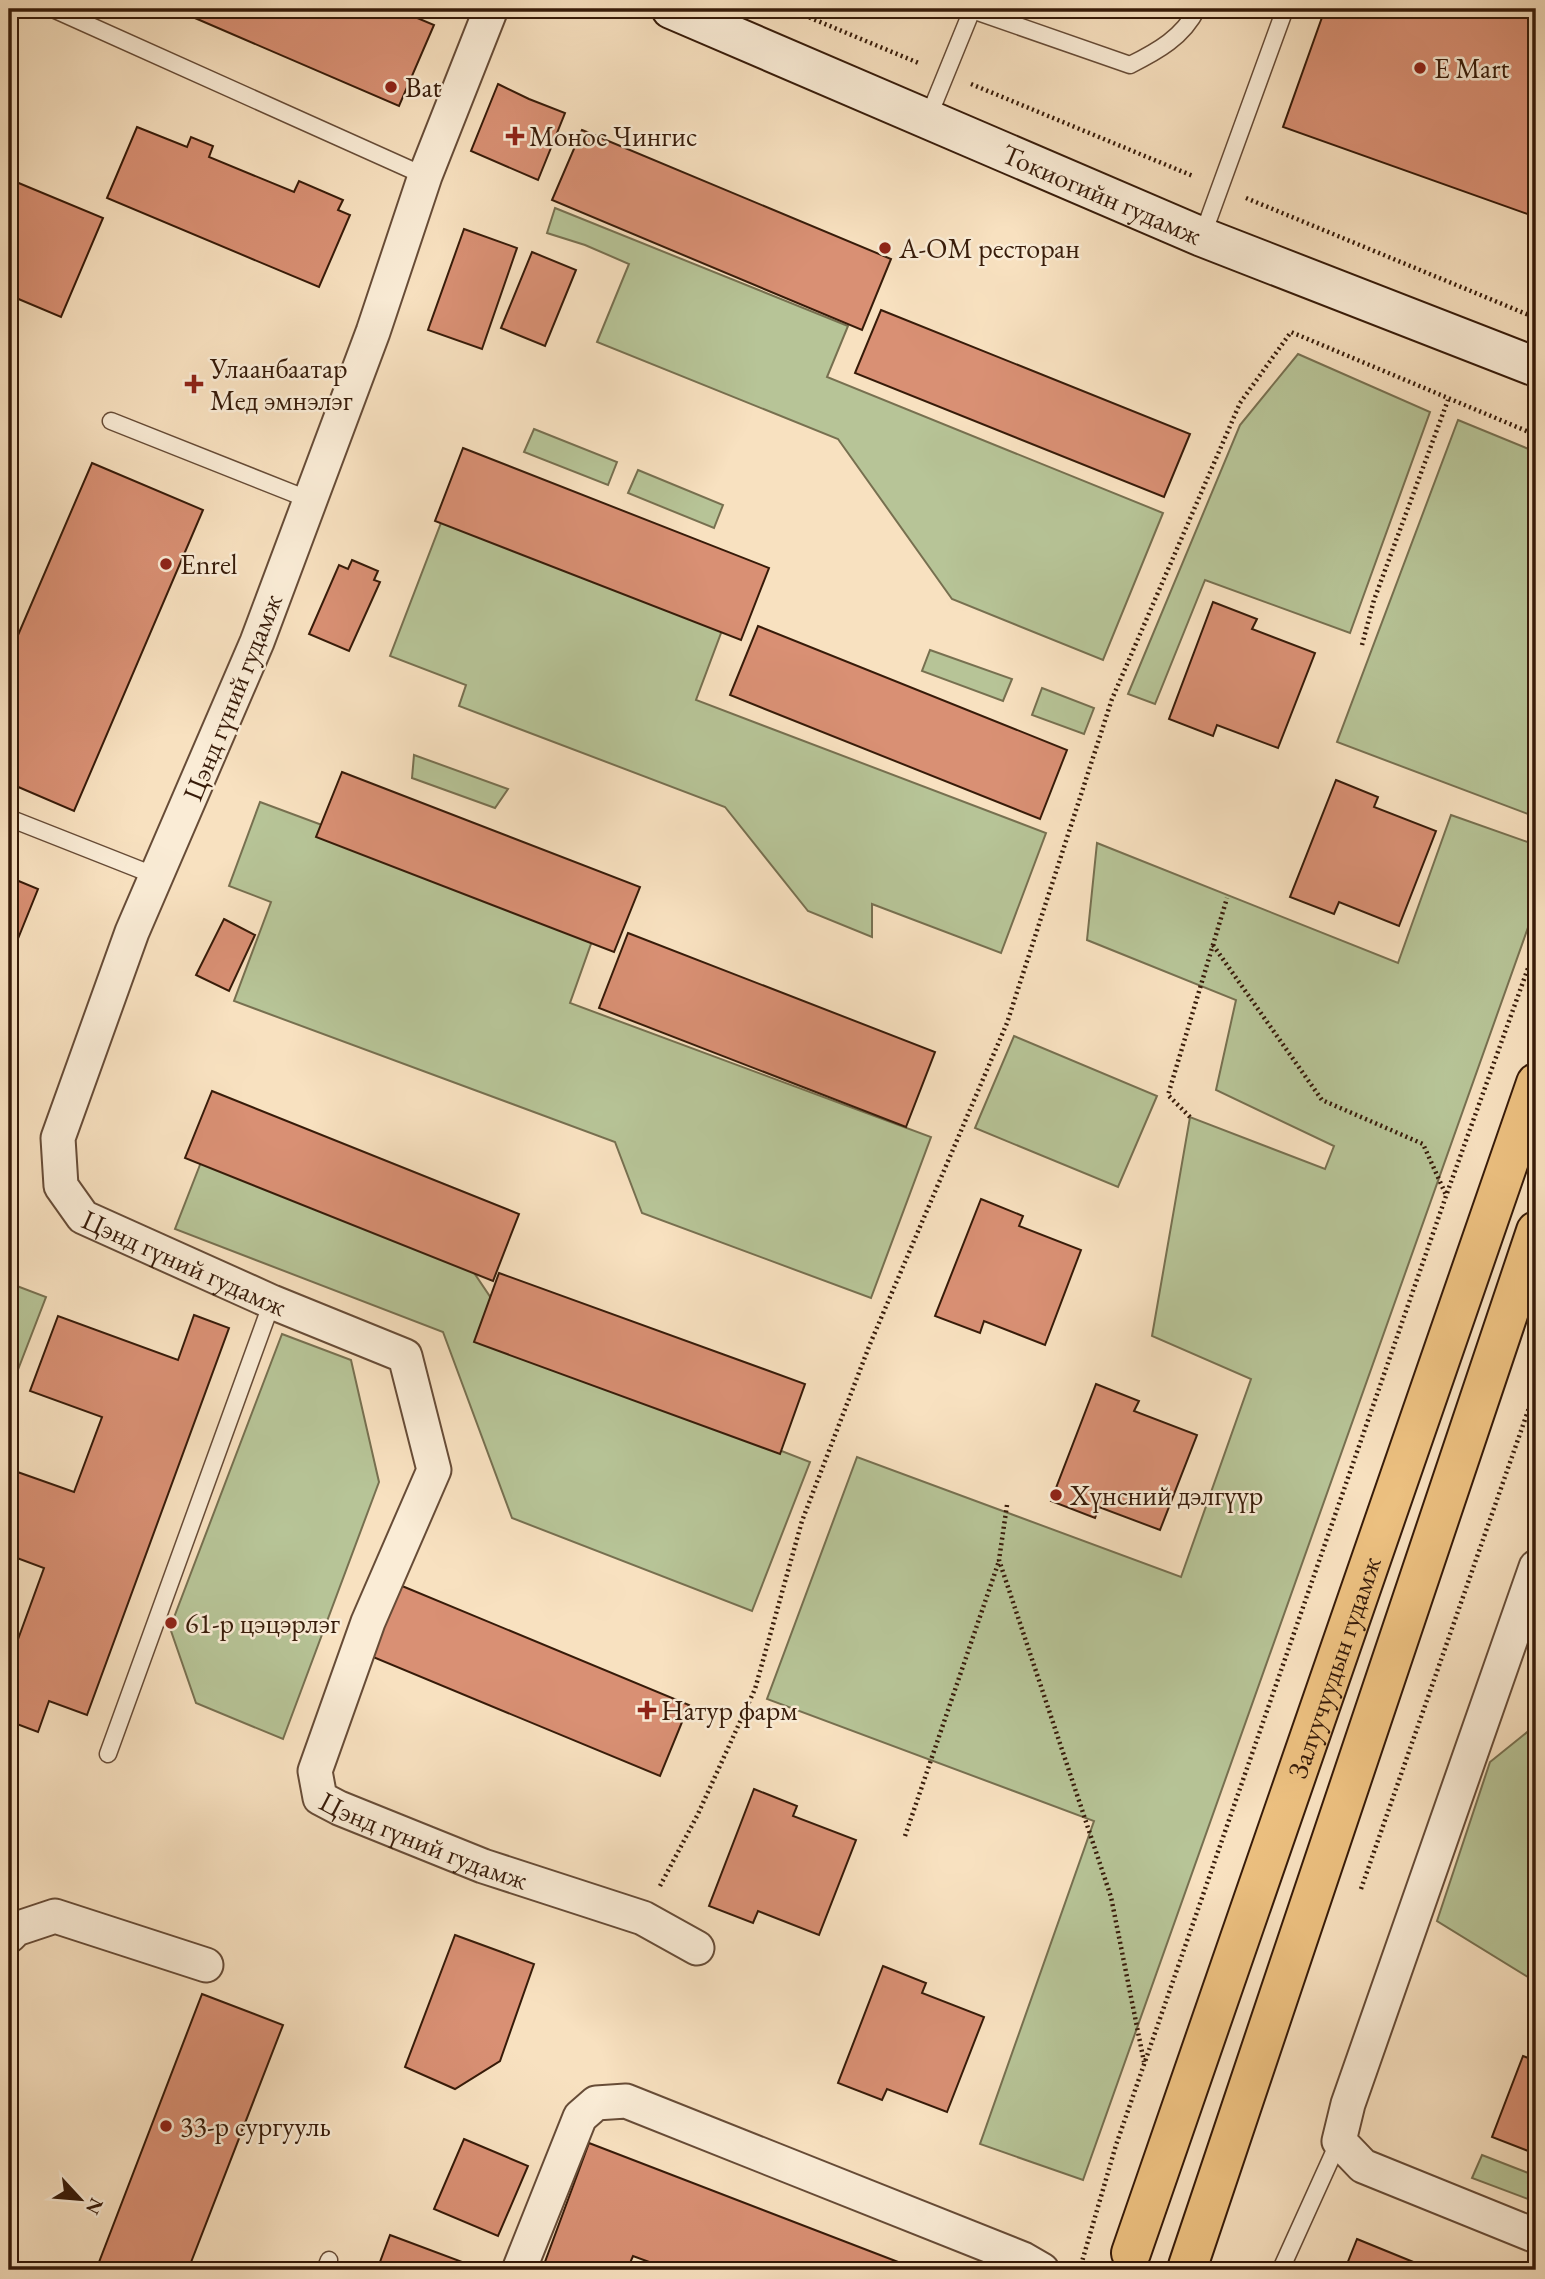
<svg xmlns="http://www.w3.org/2000/svg" width="1545" height="2279" viewBox="0 0 1545 2279" font-family="'EB Garamond',serif">
<style>
.green{fill:#b7c497;stroke:#777050;stroke-width:2}
.building{fill:#d99074;stroke:#371b09;stroke-width:2}
.lines{fill:none;stroke-linecap:round;stroke-linejoin:round}
.lane-casing{stroke:#674c37;stroke-width:19}
.street-casing{stroke:#674c37;stroke-width:37}
.secondary-casing{stroke:#371b09;stroke-width:42}
.primary-casing{stroke:#371b09;stroke-width:42}
.path{stroke:#371b09;stroke-width:4.5;stroke-dasharray:2 3.5;stroke-linecap:butt}
.lane{stroke:#faecd6;stroke-width:16}
.street{stroke:#faecd6;stroke-width:33}
.secondary{stroke:#faecd6;stroke-width:38}
.primary{stroke:#ecc080;stroke-width:38}
.poi-dot{fill:#8f2418;stroke:#faecd6;stroke-width:2.5}
.labels{text-anchor:middle;dominant-baseline:central;stroke-width:5;stroke-linejoin:round;paint-order:stroke}
.poi-label{font-size:28px;fill:#371b09;stroke:#faecd6;text-anchor:start}
.street-label{font-size:28px;fill:#371b09;stroke:#faecd6}
</style>
<rect width="100%" height="100%" fill="#f8e1c0"/>
<filter id="stains"><feTurbulence type="fractalNoise" baseFrequency=".00286" numOctaves="4"/><feColorMatrix values="0 0 0 0 .2 0 0 0 0 .09 0 0 0 0 .02 0 0 0 .5 -.17"/></filter>
<radialGradient id="worn" r=".72"><stop offset=".6" stop-color="#630" stop-opacity="0"/><stop offset="1" stop-color="#630" stop-opacity=".3"/></radialGradient>
<g class="green">
<polygon points="555,208 848,326 827,377 1163,513 1103,660 952,599 838,439 597,342 629,264 585,245 547,233"/>
<polygon points="1298,354 1430,412 1350,633 1205,580 1155,704 1128,694 1240,425"/>
<polygon points="1458,420 1536,452 1536,817 1337,742"/>
<polygon points="534,429 617,462 608,485 524,452"/>
<polygon points="638,470 723,505 714,528 628,493"/>
<polygon points="449,502 730,609 696,700 1046,833 1001,953 872,904 872,937 808,911 725,807 459,706 466,685 390,656"/>
<polygon points="930,650 1012,679 1003,701 922,671"/>
<polygon points="1042,688 1094,708 1084,734 1032,715"/>
<polygon points="414,755 508,789 495,808 412,778"/>
<polygon points="260,802 597,927 570,1003 931,1137 871,1298 642,1213 615,1142 234,1001 271,902 229,886"/>
<polygon points="1451,815 1536,845 1536,905 1083,2180 980,2144 1094,1821 767,1699 857,1457 1181,1577 1251,1379 1152,1336 1190,1117 1325,1169 1334,1146 1216,1090 1236,1000 1087,940 1097,843 1398,963"/>
<polygon points="1014,1036 1157,1096 1118,1187 975,1128"/>
<polygon points="205,1152 458,1249 528,1353 810,1462 752,1611 512,1518 443,1332 175,1229"/>
<polygon points="9,1283 46,1297 9,1393"/>
<polygon points="282,1334 351,1360 379,1482 283,1739 196,1703 170,1628"/>
<polygon points="1536,1725 1536,1982 1437,1921 1490,1762"/>
<polygon points="1482,2155 1536,2176 1536,2202 1472,2178"/>
</g>
<g class="building">
<polygon points="174,9 396,9 434,25 399,106"/>
<polygon points="1325,9 1536,9 1536,217 1283,127"/>
<polygon points="498,84 529,99 565,113 538,180 471,151"/>
<polygon points="137,127 187,147 191,137 213,146 209,157 294,192 299,181 343,200 338,210 350,215 319,287 107,198"/>
<polygon points="582,130 891,259 862,330 552,200"/>
<polygon points="9,179 103,218 61,317 9,295"/>
<polygon points="464,229 517,248 482,349 428,330"/>
<polygon points="532,252 576,270 545,346 501,328"/>
<polygon points="881,310 1190,434 1164,497 855,373"/>
<polygon points="463,448 769,568 741,640 435,521"/>
<polygon points="92,463 203,510 74,811 9,783 9,656"/>
<polygon points="352,560 378,571 374,580 380,582 349,651 309,634 339,565 348,569"/>
<polygon points="1213,602 1257,619 1252,629 1315,653 1278,748 1217,725 1213,736 1169,719"/>
<polygon points="758,626 1067,750 1040,819 730,695"/>
<polygon points="342,772 640,887 614,952 316,837"/>
<polygon points="1336,780 1378,797 1374,807 1436,831 1399,926 1339,902 1334,914 1290,897"/>
<polygon points="9,877 38,889 9,961"/>
<polygon points="224,919 255,935 229,991 196,975"/>
<polygon points="628,933 935,1052 906,1127 599,1008"/>
<polygon points="212,1091 519,1214 493,1281 185,1158"/>
<polygon points="981,1199 1023,1216 1019,1226 1081,1250 1045,1345 984,1321 980,1333 935,1316"/>
<polygon points="499,1273 805,1384 780,1454 474,1342"/>
<polygon points="194,1315 229,1328 87,1715 49,1701 38,1732 9,1721 9,1639 17,1642 44,1568 9,1555 9,1469 74,1492 102,1417 30,1391 58,1316 178,1360"/>
<polygon points="1096,1384 1139,1401 1134,1411 1197,1435 1160,1530 1099,1507 1095,1518 1051,1501"/>
<polygon points="390,1581 689,1705 660,1776 361,1652"/>
<polygon points="754,1789 797,1806 793,1816 856,1840 819,1935 758,1911 753,1923 709,1906"/>
<polygon points="455,1935 534,1964 500,2061 455,2089 405,2067"/>
<polygon points="883,1966 926,1983 922,1993 984,2017 947,2112 887,2089 882,2100 838,2083"/>
<polygon points="202,1994 283,2025 188,2270 96,2270"/>
<polygon points="1523,2056 1536,2061 1536,2154 1492,2137"/>
<polygon points="464,2139 528,2166 498,2236 434,2209"/>
<polygon points="589,2143 919,2270 671,2270 633,2256 627,2270 542,2270"/>
<polygon points="390,2235 465,2263 462,2270 377,2270"/>
<polygon points="1357,2239 1433,2270 1329,2270 1332,2264 1345,2269"/>
</g>
<g class="lines">
<g class="lane-casing">
<g id="lane">
<polyline points="53,9 425,176"/>
<path d="M972,10L1130,65C1158,51 1183,37 1197,9"/>
<polyline points="928,118 972,10 969,9"/>
<polyline points="1202,237 1285,9"/>
<polyline points="111,421 310,500"/>
<polyline points="9,818 156,876"/>
<polyline points="108,1754 272,1302"/>
<polyline points="1282,2267 1339,2141"/>
<polyline points="325,2270 329,2260"/>
</g>
</g>
<g class="street-casing">
<g id="street">
<path id="s1" d="M491,9L425,176L373,332L257,642L132,932L58,1138L61,1186L83,1217L272,1302L405,1356L434,1470L368,1622L315,1771L320,1798L339,1808L483,1866L643,1918L697,1948"/>
<polyline points="1536,1567 1348,2104 1339,2141 1363,2166 1536,2236"/>
<polyline points="9,1936 16,1929 55,1916 206,1965"/>
<polyline points="519,2270 580,2117 596,2103 626,2101 1023,2259 1042,2270"/>
</g>
</g>
<g class="secondary-casing">
<g id="secondary">
<path id="s2" d="M671,9L1202,237L1536,367"/>
</g>
</g>
<g class="primary-casing">
<g id="primary">
<path id="s3" d="M1131,2253L1536,1083"/>
<polyline points="1188,2266 1536,1231"/>
</g>
</g>
<g class="path">
<polyline points="789,9 921,64"/>
<polyline points="971,84 1193,176"/>
<polyline points="1246,198 1536,318"/>
<polyline points="1362,645 1374,600 1448,400"/>
<polyline points="1213,945 1322,1100 1423,1144 1446,1195"/>
<polyline points="1190,1117 1168,1095 1227,898"/>
<polyline points="1007,1505 999,1560 1111,1897 1144,2062"/>
<polyline points="905,1836 999,1561"/>
<polyline points="660,1886 697,1816 755,1689 802,1521 870,1344 1007,1023 1112,699 1240,403 1291,332 1536,435"/>
<polyline points="1361,1889 1536,1388"/>
<polyline points="1081,2265 1116,2145 1446,1196 1536,946"/>
</g>
<use href="#lane" class="lane"/>
<use href="#street" class="street"/>
<use href="#secondary" class="secondary"/>
<use href="#primary" class="primary"/>
</g>
<g class="poi-dot">
<circle cx="1420" cy="68" r="7"/>
<circle cx="391" cy="87" r="7"/>
<path d="M511.5 125.5h7v7h7v7h-7v7h-7v-7h-7v-7h7z"/>
<circle cx="885" cy="248" r="7"/>
<path d="M190.5 373.5h7v7h7v7h-7v7h-7v-7h-7v-7h7z"/>
<circle cx="166" cy="564" r="7"/>
<circle cx="1056" cy="1495" r="7"/>
<circle cx="171" cy="1623" r="7"/>
<path d="M643.5 1699.5h7v7h7v7h-7v7h-7v-7h-7v-7h7z"/>
<circle cx="166" cy="2126" r="7"/>
</g>
<g class="labels">
<g class="poi-label">
<text x="1434" y="68">E Mart</text>
<text x="405" y="87">Bat</text>
<text x="529" y="136">Монос Чингис</text>
<text x="899" y="248">A-OM ресторан</text>
<text x="210" y="368">Улаанбаатар<tspan x="210" dy="32">Мед эмнэлэг</tspan></text>
<text x="180" y="564">Enrel</text>
<text x="1070" y="1495">Хүнсний дэлгүүр</text>
<text x="185" y="1623">61-р цэцэрлэг</text>
<text x="661" y="1710">Натур фарм</text>
<text x="180" y="2126">33-р сургууль</text>
</g>
<g class="street-label">
<text stroke="none"><textPath href="#s2" startOffset="469">Токиогийн гудамж</textPath></text>
<text transform="translate(232 697) rotate(-68)">Цэнд гүний гудамж</text>
<text stroke="none"><textPath href="#s1" startOffset="1407">Цэнд гүний гудамж</textPath></text>
<text stroke="none"><textPath href="#s3" startOffset="620">Залуучуудын гудамж</textPath></text>
<text stroke="none"><textPath href="#s1" startOffset="2228">Цэнд гүний гудамж</textPath></text>
</g>
</g>
<rect width="1545" height="2279" fill="none" stroke="#f8e1c0" stroke-width="35"/>
<rect x="10" y="10" width="1524" height="2258" fill="none" stroke="#371b09" stroke-width="3.5"/>
<rect x="18" y="18" width="1510" height="2244" fill="none" stroke="#371b09" stroke-width="2"/>
<g transform="translate(80 2199) rotate(116)" stroke="#faecd6" stroke-width="5" paint-order="stroke">
<path d="M0-5L12 26L0 18L-12 26Z" fill="#371b09"/>
<text y="-10" font-size="19" font-weight="bold" text-anchor="middle" fill="#371b09">N</text>
</g>
<rect width="100%" height="100%" filter="url(#stains)"/>
<rect width="100%" height="100%" fill="url(#worn)"/>
</svg>
